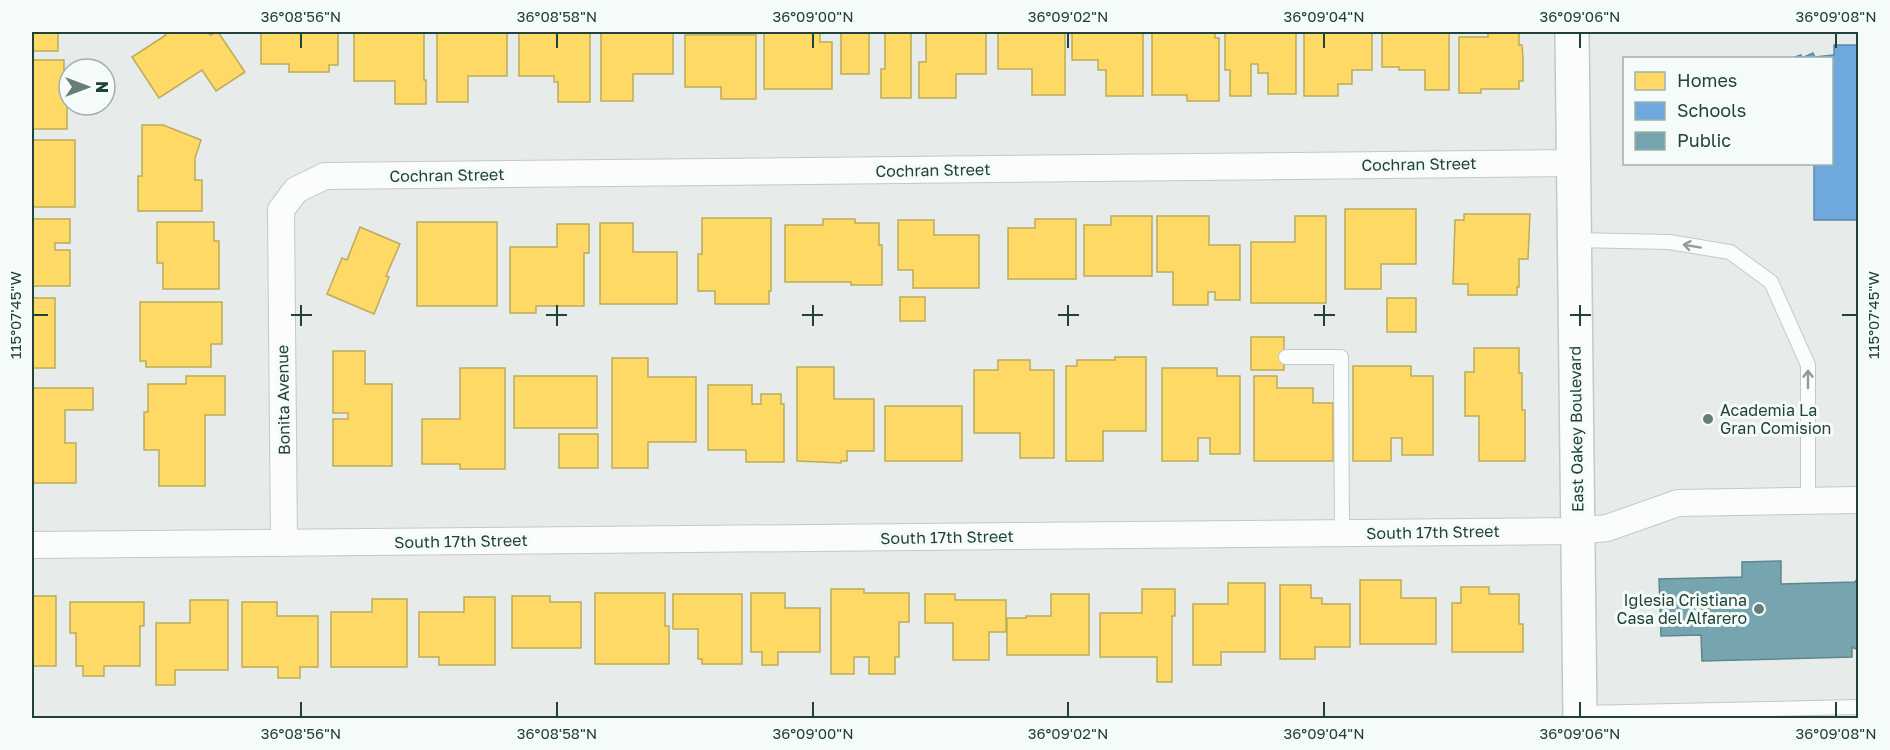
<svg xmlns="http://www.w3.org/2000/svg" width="1890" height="750" viewBox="0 0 1890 750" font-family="'Golos Text',sans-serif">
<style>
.homes{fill:#ffd966;stroke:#bcac58;stroke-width:1.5}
.schools{fill:#6fa8dc;stroke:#5889ab;stroke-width:1.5}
.public{fill:#76a5af;stroke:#5c878c;stroke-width:1.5}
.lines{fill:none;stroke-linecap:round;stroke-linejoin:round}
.lane-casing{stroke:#c4c9c7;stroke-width:16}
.street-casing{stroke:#c4c9c7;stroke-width:28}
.secondary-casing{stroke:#c2cac7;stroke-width:36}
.lane{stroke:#fbfcfc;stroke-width:14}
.street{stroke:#fbfcfc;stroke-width:26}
.secondary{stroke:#fbfcfc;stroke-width:33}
.oneway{stroke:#8e9f9a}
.ticks{fill:none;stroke:#214239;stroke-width:2}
.poi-dot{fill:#667e77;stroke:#f5fbf8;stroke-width:2}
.labels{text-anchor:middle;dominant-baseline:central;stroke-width:6;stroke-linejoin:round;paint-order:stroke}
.street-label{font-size:16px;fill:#214239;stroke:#f5fbf8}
.poi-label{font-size:16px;fill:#214239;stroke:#f5fbf8;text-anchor:start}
.neatline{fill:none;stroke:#214239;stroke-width:2}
.ticks-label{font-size:15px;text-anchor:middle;fill:#214239}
</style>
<rect width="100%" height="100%" fill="#e7ecea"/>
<g class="homes">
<rect x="32" y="32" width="26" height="19"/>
<polygon points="163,32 208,32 210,35 218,32 245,72 216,91 202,70 159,98 132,57 166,35"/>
<polygon points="261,32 338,32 338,65 329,65 329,72 289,72 289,64 261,64"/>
<polygon points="354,32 424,32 424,80 426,80 426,104 395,104 395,81 354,81"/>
<polygon points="437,32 507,32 507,76 468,76 468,102 437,102"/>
<polygon points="519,32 590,32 590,102 558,102 558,82 554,82 554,76 519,76"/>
<polygon points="601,32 673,32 673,74 633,74 633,101 601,101"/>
<polygon points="764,32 820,32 820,42 832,42 832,89 764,89"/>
<rect x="841" y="32" width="28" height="42"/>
<polygon points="885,32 911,32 911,98 881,98 881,69 885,69"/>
<polygon points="926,32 986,32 986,74 956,74 956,98 919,98 919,62 926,62"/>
<polygon points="998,32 1065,32 1065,95 1032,95 1032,69 998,69"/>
<polygon points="1072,32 1143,32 1143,96 1106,96 1106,70 1098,70 1098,60 1072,60"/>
<polygon points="1176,32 1215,32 1215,38 1219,38 1219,101 1187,101 1187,95 1152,95 1152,33"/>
<polygon points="1225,32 1296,32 1296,94 1268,94 1268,73 1258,73 1258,64 1251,64 1251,96 1230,96 1230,70 1225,70"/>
<polygon points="1304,32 1372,32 1372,70 1352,70 1352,84 1338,84 1338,96 1304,96"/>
<polygon points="1382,32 1449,32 1449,90 1425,90 1425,70 1399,70 1399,67 1382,67"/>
<polygon points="1488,32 1519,32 1519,45 1522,45 1523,58 1523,81 1519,81 1519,89 1481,89 1481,93 1459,93 1459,37 1488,37"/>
<polygon points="685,35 756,35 756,99 721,99 721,87 685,87"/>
<polygon points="32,60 64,60 64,101 67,101 67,129 32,129"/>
<polygon points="142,125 163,125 201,140 195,158 195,180 202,180 202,211 138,211 138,176 142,176"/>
<rect x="32" y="140" width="43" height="67"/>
<polygon points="1345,209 1416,209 1416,264 1381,264 1381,289 1345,289"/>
<polygon points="1464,214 1530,214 1528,259 1519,259 1519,287 1517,287 1517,295 1468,295 1468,284 1453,284 1455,220 1464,220"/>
<polygon points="1111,216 1152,216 1152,276 1084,276 1084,225 1111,225"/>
<polygon points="1157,216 1209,216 1209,245 1240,245 1240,300 1215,300 1215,292 1208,292 1208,305 1173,305 1173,272 1157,272"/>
<polygon points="1295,216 1326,216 1326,303 1251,303 1251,242 1295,242"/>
<polygon points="702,218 771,218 771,291 769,291 769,304 715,304 715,291 698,291 698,254 702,254"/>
<polygon points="32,219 70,219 70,243 55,243 55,250 70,250 70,286 32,286"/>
<polygon points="823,219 855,219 855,223 879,223 879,245 882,245 882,285 851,285 851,282 785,282 785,225 823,225"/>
<polygon points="1035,219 1076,219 1076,279 1008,279 1008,228 1035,228"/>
<polygon points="898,220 934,220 934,235 979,235 979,288 913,288 913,270 898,270"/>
<polygon points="157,222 214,222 214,241 219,241 219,289 163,289 163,263 157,263"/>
<rect x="417" y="222" width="80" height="84"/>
<polygon points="600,223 633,223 633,252 677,252 677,304 600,304"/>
<polygon points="557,224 589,224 589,253 584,253 584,306 536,306 536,313 510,313 510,247 557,247"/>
<polygon points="360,227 400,244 386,276 389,277 374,314 327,294 342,258 347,260"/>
<rect x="900" y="297" width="25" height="24"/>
<rect x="32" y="298" width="23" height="70"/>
<rect x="1387" y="298" width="29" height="34"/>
<polygon points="140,302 222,302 222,344 211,344 211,367 146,367 146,361 140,361"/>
<rect x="1251" y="337" width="33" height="33"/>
<polygon points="1474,348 1519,348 1519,373 1522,373 1522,410 1525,410 1525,461 1479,461 1479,416 1465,416 1465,372 1474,372"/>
<polygon points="333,351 365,351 365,384 392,384 392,466 333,466 333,419 348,419 348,413 333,413"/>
<polygon points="1115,357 1146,357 1146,431 1103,431 1103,461 1066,461 1066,366 1077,366 1077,360 1115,360"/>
<polygon points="612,358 648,358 648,377 696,377 696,442 648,442 648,468 612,468"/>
<polygon points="998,360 1030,360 1030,370 1054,370 1054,458 1020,458 1020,433 974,433 974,370 998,370"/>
<polygon points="1353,366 1411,366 1411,376 1433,376 1433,455 1402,455 1402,438 1391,438 1391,461 1353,461"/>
<polygon points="797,367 834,367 834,399 874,399 874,451 847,451 847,461 841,461 841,463 797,461"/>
<polygon points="460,368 505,368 505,469 460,469 460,464 422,464 422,419 460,419"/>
<polygon points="1162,368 1217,368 1217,376 1240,376 1240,454 1210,454 1210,438 1198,438 1198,461 1162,461"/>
<polygon points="186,376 225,376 225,415 205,415 205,486 159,486 159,450 144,450 144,412 148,412 148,384 186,384"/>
<rect x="514" y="376" width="83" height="52"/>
<polygon points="1254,376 1277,376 1277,388 1313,388 1313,403 1333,403 1333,461 1254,461"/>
<polygon points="708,385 752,385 752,404 761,404 761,394 781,394 781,404 784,404 784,462 746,462 746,450 708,450"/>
<polygon points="32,388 93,388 93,410 65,410 65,443 76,443 76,483 32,483"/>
<rect x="885" y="406" width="77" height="55"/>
<rect x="559" y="434" width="39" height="34"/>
<polygon points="1360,580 1401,580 1401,598 1436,598 1436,644 1360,644"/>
<polygon points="1228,583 1265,583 1265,652 1221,652 1221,665 1193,665 1193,604 1228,604"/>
<polygon points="1280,585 1311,585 1311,598 1322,598 1322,604 1350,604 1350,647 1315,647 1315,659 1280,659"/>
<polygon points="1461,587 1489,587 1489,594 1519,594 1519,624 1523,624 1523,652 1452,652 1452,603 1461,603"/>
<polygon points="831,589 864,589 864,593 909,593 909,622 899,622 899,657 895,657 895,674 869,674 869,657 854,657 854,674 831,674"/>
<polygon points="1142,589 1175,589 1175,616 1172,616 1172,682 1157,682 1157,657 1100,657 1100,613 1142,613"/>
<polygon points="595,593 665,593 665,626 669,626 669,664 595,664"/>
<polygon points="751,593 785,593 785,608 820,608 820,652 778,652 778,665 762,665 762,652 751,652"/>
<polygon points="673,594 742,594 742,664 702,664 702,659 698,659 698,629 673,629"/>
<polygon points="925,594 955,594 955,600 1006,600 1006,632 989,632 989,660 953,660 953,623 925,623"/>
<polygon points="1051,594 1089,594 1089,655 1007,655 1007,618 1026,618 1026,616 1051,616"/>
<rect x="32" y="596" width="24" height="70"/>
<polygon points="512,596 550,596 550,602 581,602 581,648 512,648"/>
<polygon points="464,597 495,597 495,665 439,665 439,657 419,657 419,612 464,612"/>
<polygon points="372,599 407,599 407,667 331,667 331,612 372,612"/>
<polygon points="190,600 228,600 228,670 175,670 175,685 156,685 156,623 190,623"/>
<polygon points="70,602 144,602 144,626 140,626 140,666 104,666 104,676 83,676 83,666 76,666 76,633 70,633"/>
<polygon points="242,602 277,602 277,616 318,616 318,667 300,667 300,678 278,678 278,667 242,667"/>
</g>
<polygon class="schools" points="1834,45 1858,45 1858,233 1857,233 1857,220 1814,220 1814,164 1832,164 1832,58 1792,58 1801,55 1802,58 1813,53 1815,57 1834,55"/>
<polygon class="public" points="1781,561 1781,584 1855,582 1858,578 1858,650 1852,647 1852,657 1702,661 1701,635 1661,636 1659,579 1742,577 1742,562"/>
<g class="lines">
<g class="lane-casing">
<g id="lane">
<polyline points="1574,240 1669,242 1730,252 1771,282 1808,365 1808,500"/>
<polyline points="1286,357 1341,357 1342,533"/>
<polyline points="1580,713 1858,707"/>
</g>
</g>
<g class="street-casing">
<g id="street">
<polyline points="284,543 281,210 296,190 325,176 1573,163"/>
<polyline points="32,545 1577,531 1607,528 1678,503 1858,500"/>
</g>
</g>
<g class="secondary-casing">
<polyline id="secondary" points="1572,32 1580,718"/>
</g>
<use href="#lane" class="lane"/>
<use href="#street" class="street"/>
<use href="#secondary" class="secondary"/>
</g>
<defs><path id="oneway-shaft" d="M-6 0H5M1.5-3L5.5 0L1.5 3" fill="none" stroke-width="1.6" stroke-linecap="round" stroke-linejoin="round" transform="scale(1.5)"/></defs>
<g class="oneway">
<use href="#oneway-shaft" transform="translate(1692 246) rotate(-170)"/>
<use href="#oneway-shaft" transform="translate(1808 379) rotate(-90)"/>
</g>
<path class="ticks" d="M301,33V48M557,33V48M813,33V48M1068,33V48M1324,33V48M1580,33V48M1836,33V48M301,305V326M557,305V326M813,305V326M1068,305V326M1324,305V326M1580,305V326M33,315H48M291,315H312M546,315H567M802,315H823M1058,315H1079M1314,315H1335M1570,315H1591M1842,315H1857M301,702V717M557,702V717M813,702V717M1068,702V717M1324,702V717M1580,702V717M1836,702V717"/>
<g class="poi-dot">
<circle cx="1708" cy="419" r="6"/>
<circle cx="1759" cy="609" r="6"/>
</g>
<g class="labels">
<g class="street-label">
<text transform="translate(1419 164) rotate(-1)">Cochran Street</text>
<text transform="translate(933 170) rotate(-1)">Cochran Street</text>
<text transform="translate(447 175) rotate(-1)">Cochran Street</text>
<text transform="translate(283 400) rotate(-91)">Bonita Avenue</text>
<text transform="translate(1576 429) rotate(-91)">East Oakey Boulevard</text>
<text transform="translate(1433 532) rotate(-1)">South 17th Street</text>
<text transform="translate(947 537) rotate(-1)">South 17th Street</text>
<text transform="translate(461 541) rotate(-1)">South 17th Street</text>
</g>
<g class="poi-label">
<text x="1720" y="410">Academia La<tspan x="1720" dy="18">Gran Comision</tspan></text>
<text x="1747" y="600" text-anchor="end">Iglesia Cristiana<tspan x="1747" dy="18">Casa del Alfarero</tspan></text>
</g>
</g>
<rect width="1890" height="750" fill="none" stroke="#f5fbf8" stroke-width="66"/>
<rect x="1623" y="57" width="210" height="108" fill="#f5fbf8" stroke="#a0b1ac" stroke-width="1.5"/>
<rect x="1635" y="72" width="30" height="18" fill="#ffd966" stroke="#a0b1ac" stroke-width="1.5"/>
<text x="1677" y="87" font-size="18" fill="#214239">Homes</text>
<rect x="1635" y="102" width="30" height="18" fill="#6fa8dc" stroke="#a0b1ac" stroke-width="1.5"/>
<text x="1677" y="117" font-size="18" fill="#214239">Schools</text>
<rect x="1635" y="132" width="30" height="18" fill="#76a5af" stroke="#a0b1ac" stroke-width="1.5"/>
<text x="1677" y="147" font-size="18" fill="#214239">Public</text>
<g transform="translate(87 87) rotate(90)"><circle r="28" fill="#f5fbf8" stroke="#a0b1ac" stroke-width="1.5"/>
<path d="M0-4.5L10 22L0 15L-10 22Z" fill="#667e77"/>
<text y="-9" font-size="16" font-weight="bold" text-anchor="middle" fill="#214239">N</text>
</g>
<rect x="33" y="33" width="1824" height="684" class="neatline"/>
<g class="ticks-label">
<text x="301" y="22">36°08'56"N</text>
<text x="557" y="22">36°08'58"N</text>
<text x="813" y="22">36°09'00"N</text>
<text x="1068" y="22">36°09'02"N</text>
<text x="1324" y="22">36°09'04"N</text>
<text x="1580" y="22">36°09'06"N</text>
<text x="1836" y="22">36°09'08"N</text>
<text transform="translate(1874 315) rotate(-90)" y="5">115°07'45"W</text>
<text transform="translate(16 315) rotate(-90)" y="5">115°07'45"W</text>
<text x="301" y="739">36°08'56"N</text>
<text x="557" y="739">36°08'58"N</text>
<text x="813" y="739">36°09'00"N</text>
<text x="1068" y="739">36°09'02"N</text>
<text x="1324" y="739">36°09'04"N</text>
<text x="1580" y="739">36°09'06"N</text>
<text x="1836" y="739">36°09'08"N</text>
</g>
</svg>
